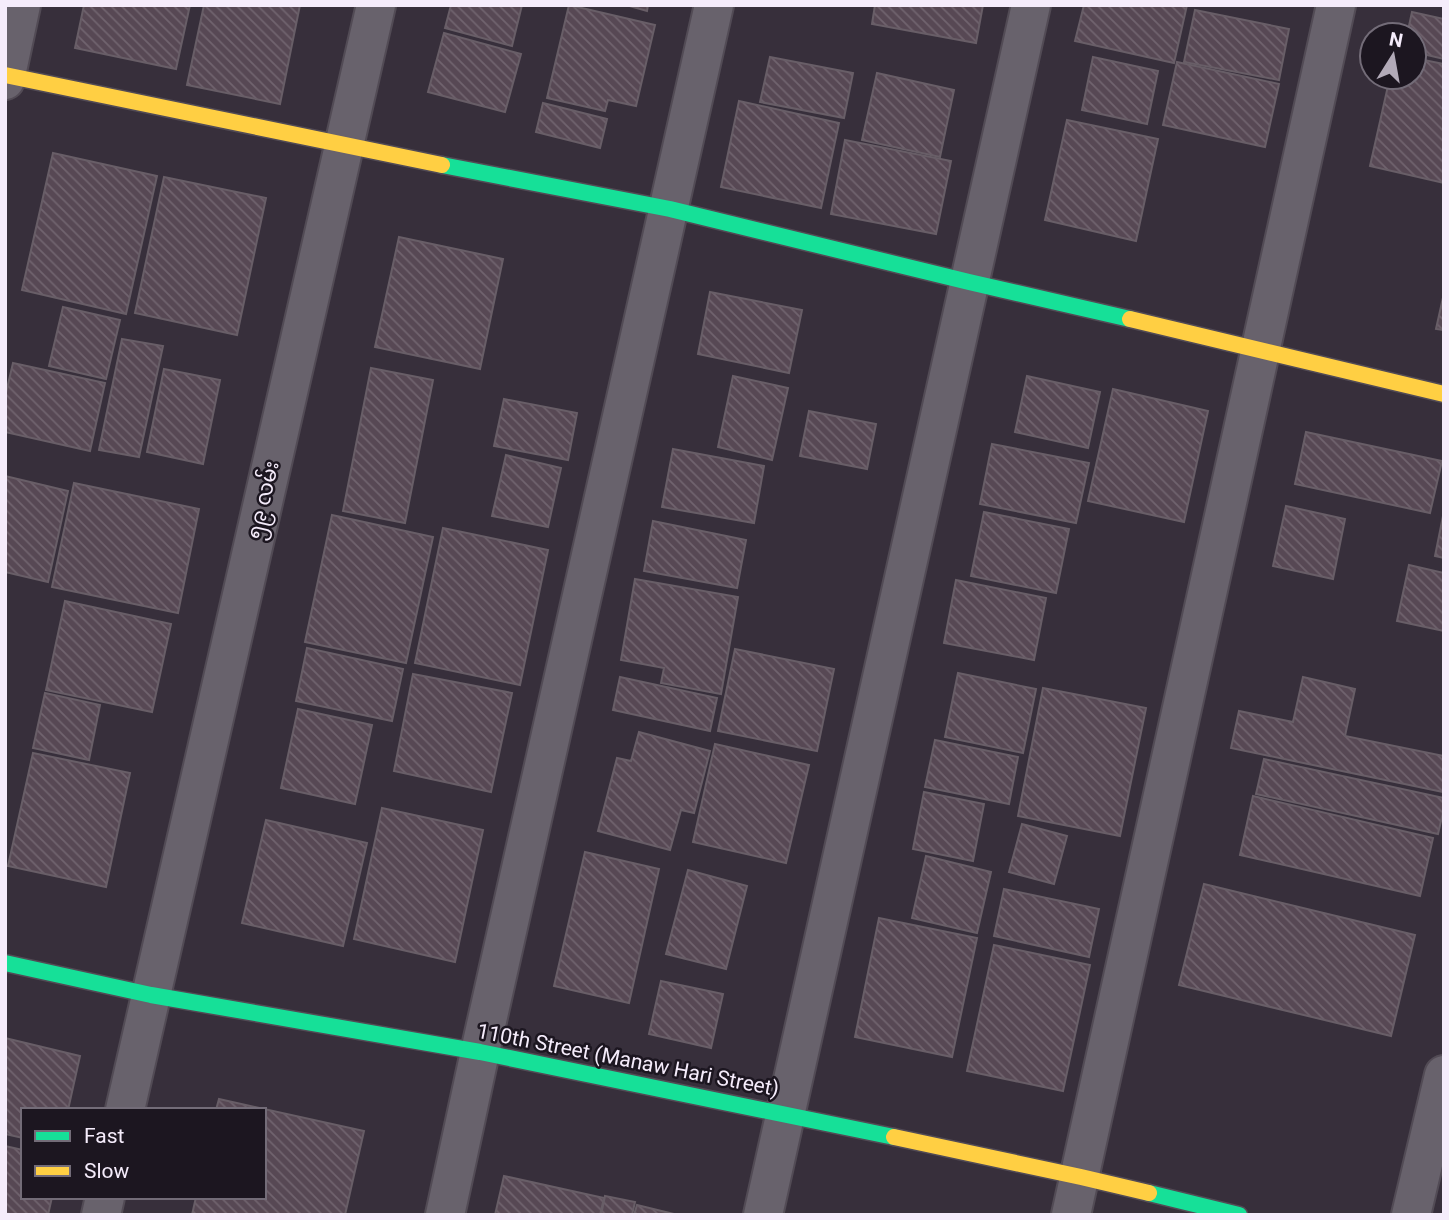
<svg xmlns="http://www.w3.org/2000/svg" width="1449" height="1220" viewBox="0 0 1449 1220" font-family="Roboto,'Noto Sans Myanmar',sans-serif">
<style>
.building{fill:url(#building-back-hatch);stroke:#685e67;stroke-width:2}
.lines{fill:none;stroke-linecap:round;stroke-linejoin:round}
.street-casing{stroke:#524b55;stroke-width:42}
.fast-casing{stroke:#524b55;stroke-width:19}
.slow-casing{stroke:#524b55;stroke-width:19}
.street{stroke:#68626c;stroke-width:38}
.fast{stroke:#16e098;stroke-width:16}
.slow{stroke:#ffcf43;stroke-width:16}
.labels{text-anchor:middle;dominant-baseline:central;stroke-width:5;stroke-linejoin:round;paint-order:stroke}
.street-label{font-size:21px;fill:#f5ecfb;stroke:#1c1620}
</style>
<defs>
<pattern id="building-back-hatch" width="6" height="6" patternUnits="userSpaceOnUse" patternTransform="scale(1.75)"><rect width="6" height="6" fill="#574854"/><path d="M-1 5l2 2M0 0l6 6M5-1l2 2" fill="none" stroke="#70636e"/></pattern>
</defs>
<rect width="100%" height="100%" fill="#372f3b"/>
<g class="building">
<polygon points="84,5 190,5 176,69 75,48"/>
<polygon points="204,5 300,5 280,104 187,85"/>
<polygon points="451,5 522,5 512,46 445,28"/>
<polygon points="569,5 655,25 636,106 608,100 605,111 547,98"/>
<polygon points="626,5 648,5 647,11"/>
<polygon points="875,5 983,5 976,43 872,24"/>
<polygon points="1084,5 1187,5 1174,63 1075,41"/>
<polygon points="1195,10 1289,29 1279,80 1184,62"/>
<polygon points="1412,12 1444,19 1444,59 1414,52 1414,35 1407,35"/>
<polygon points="444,33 521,54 505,112 428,92"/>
<polygon points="770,57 853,73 844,118 760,102"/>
<polygon points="1093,57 1158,71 1147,124 1082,110"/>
<polygon points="1414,58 1444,64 1444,183 1370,166 1390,77 1414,77"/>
<polygon points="1177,62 1279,84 1265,147 1163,125"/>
<polygon points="877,73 954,90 940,157 862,140"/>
<polygon points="739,101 839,123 821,208 721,187"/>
<polygon points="543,103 607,119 600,148 536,132"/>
<polygon points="1067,120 1158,139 1136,241 1045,220"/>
<polygon points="845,140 951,161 936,234 831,214"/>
<polygon points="53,153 157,176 126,314 22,290"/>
<polygon points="164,177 266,198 237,335 135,313"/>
<polygon points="399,237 503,259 480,369 375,347"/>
<polygon points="710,292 802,310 789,373 698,354"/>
<polygon points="1444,293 1444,330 1436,329"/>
<polygon points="63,307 120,320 106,379 49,366"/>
<polygon points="122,339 163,346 139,457 99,450"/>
<polygon points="13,363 105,383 90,451 5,432 5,397"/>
<polygon points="371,368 433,380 405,523 343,511"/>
<polygon points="164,369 220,380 203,464 147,452"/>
<polygon points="733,376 788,388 772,460 718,447"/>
<polygon points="1027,376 1100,392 1088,448 1015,432"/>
<polygon points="1113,389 1208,411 1184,522 1088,501"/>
<polygon points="504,399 577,413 568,460 494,446"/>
<polygon points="809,411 876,424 867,469 800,456"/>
<polygon points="1306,432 1442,461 1430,513 1295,484"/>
<polygon points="992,444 1089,463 1076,523 980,504"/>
<polygon points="673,449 764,466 754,523 662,507"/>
<polygon points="506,455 561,468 548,527 492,516"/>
<polygon points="5,476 68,491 48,582 5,572"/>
<polygon points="74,483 199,509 178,613 52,587"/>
<polygon points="1286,506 1345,519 1333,579 1273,566"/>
<polygon points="1444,511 1444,558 1435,556"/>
<polygon points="984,512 1069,529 1056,593 971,576"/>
<polygon points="332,515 433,537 406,663 305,642"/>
<polygon points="653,521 746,540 737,588 644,571"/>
<polygon points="443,528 548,550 520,685 415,663"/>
<polygon points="1409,565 1444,573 1444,631 1397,621"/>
<polygon points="635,579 738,597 721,694 661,683 664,668 621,660"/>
<polygon points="956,580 1046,598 1034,660 944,643"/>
<polygon points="65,601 171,624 152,712 46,690"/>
<polygon points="307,648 403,669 392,721 296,701"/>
<polygon points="735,649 834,669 817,751 718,731"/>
<polygon points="958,673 1036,689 1023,753 945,737"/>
<polygon points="413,674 512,693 491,792 394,771"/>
<polygon points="620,677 717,698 710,731 613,710"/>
<polygon points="1303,677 1355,689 1345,736 1444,756 1443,792 1231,748 1239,711 1293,722"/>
<polygon points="1043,688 1146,708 1120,836 1018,816"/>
<polygon points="45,693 100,705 89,760 33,748"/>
<polygon points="298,709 372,725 355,804 281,788"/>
<polygon points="639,732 710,751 694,813 681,810 670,850 598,831 617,758 631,761"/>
<polygon points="935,740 1018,757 1009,804 925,787"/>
<polygon points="715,744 809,765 786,863 693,842"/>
<polygon points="33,753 130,773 106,887 8,866"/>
<polygon points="1264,759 1444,798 1444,808 1438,834 1256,794"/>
<polygon points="924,792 984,804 973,861 913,849"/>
<polygon points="1253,796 1433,838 1420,896 1240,855"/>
<polygon points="382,808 483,830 455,962 354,939"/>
<polygon points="266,820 367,843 343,946 242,923"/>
<polygon points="1022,824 1067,836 1054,884 1009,872"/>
<polygon points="585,852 659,869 629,1003 554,986"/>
<polygon points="926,856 991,872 977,933 912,918"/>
<polygon points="688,870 747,886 726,969 666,954"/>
<polygon points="1204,884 1415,935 1391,1036 1179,985"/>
<polygon points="1004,889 1099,909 1089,957 994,936"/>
<polygon points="879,918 977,938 952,1057 855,1037"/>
<polygon points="994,945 1090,965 1063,1091 967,1071"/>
<polygon points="661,981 723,994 711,1048 649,1034"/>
<polygon points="5,1038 80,1056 68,1110 23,1110 23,1138 5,1134"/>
<polygon points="219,1099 364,1131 345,1215 192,1215 196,1197 264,1197 264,1110 216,1110"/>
<polygon points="5,1146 23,1150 23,1197 52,1197 48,1215 15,1215 5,1213"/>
<polygon points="504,1176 604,1198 600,1215 495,1215"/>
<polygon points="605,1196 635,1202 632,1215 601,1215"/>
<polygon points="637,1205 678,1215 634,1215"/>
</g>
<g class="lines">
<g class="street-casing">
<g id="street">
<polyline points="5,80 21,5"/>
<polyline points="125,1110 376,5"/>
<polyline points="101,1215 105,1197"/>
<polyline points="445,1215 480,1052 714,5"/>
<polyline points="763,1215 1031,5"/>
<polyline points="1071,1215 1336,5"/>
<polyline points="1411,1215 1444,1075"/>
</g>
</g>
<g class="fast-casing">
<g id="fast">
<polyline points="442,165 670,209 969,282 1130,319"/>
<polyline points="5,963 151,995 480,1052 894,1137"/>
<polyline points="1149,1193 1239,1215"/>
</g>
</g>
<g class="slow-casing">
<g id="slow">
<polyline points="5,75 442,165"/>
<polyline points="1130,319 1444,394"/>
<polyline points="894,1137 1081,1177 1149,1193"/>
</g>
</g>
<use href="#street" class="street"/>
<use href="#fast" class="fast"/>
<use href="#slow" class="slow"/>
</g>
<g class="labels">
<g class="street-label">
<text transform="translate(263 500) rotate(-77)">၅၉ လမ်း</text>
<text transform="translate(628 1060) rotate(11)">110th Street (Manaw Hari Street)</text>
</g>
</g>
<rect width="1449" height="1220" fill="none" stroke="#f5ecfb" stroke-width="14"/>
<rect x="21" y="1108" width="245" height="91" fill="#1c1620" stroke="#736c78" stroke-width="2"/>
<rect x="35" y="1131" width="35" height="10" fill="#16e098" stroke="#736c78" stroke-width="2"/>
<text x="84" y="1143" font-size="21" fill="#f5ecfb">Fast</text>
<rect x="35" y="1166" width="35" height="10" fill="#ffcf43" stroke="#736c78" stroke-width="2"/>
<text x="84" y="1178" font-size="21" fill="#f5ecfb">Slow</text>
<g transform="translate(1393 56) rotate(11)"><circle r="33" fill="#1c1620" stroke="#736c78" stroke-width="2"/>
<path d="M0-5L12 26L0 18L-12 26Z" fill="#b2aab8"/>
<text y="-10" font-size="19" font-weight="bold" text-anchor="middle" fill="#f5ecfb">N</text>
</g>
</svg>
